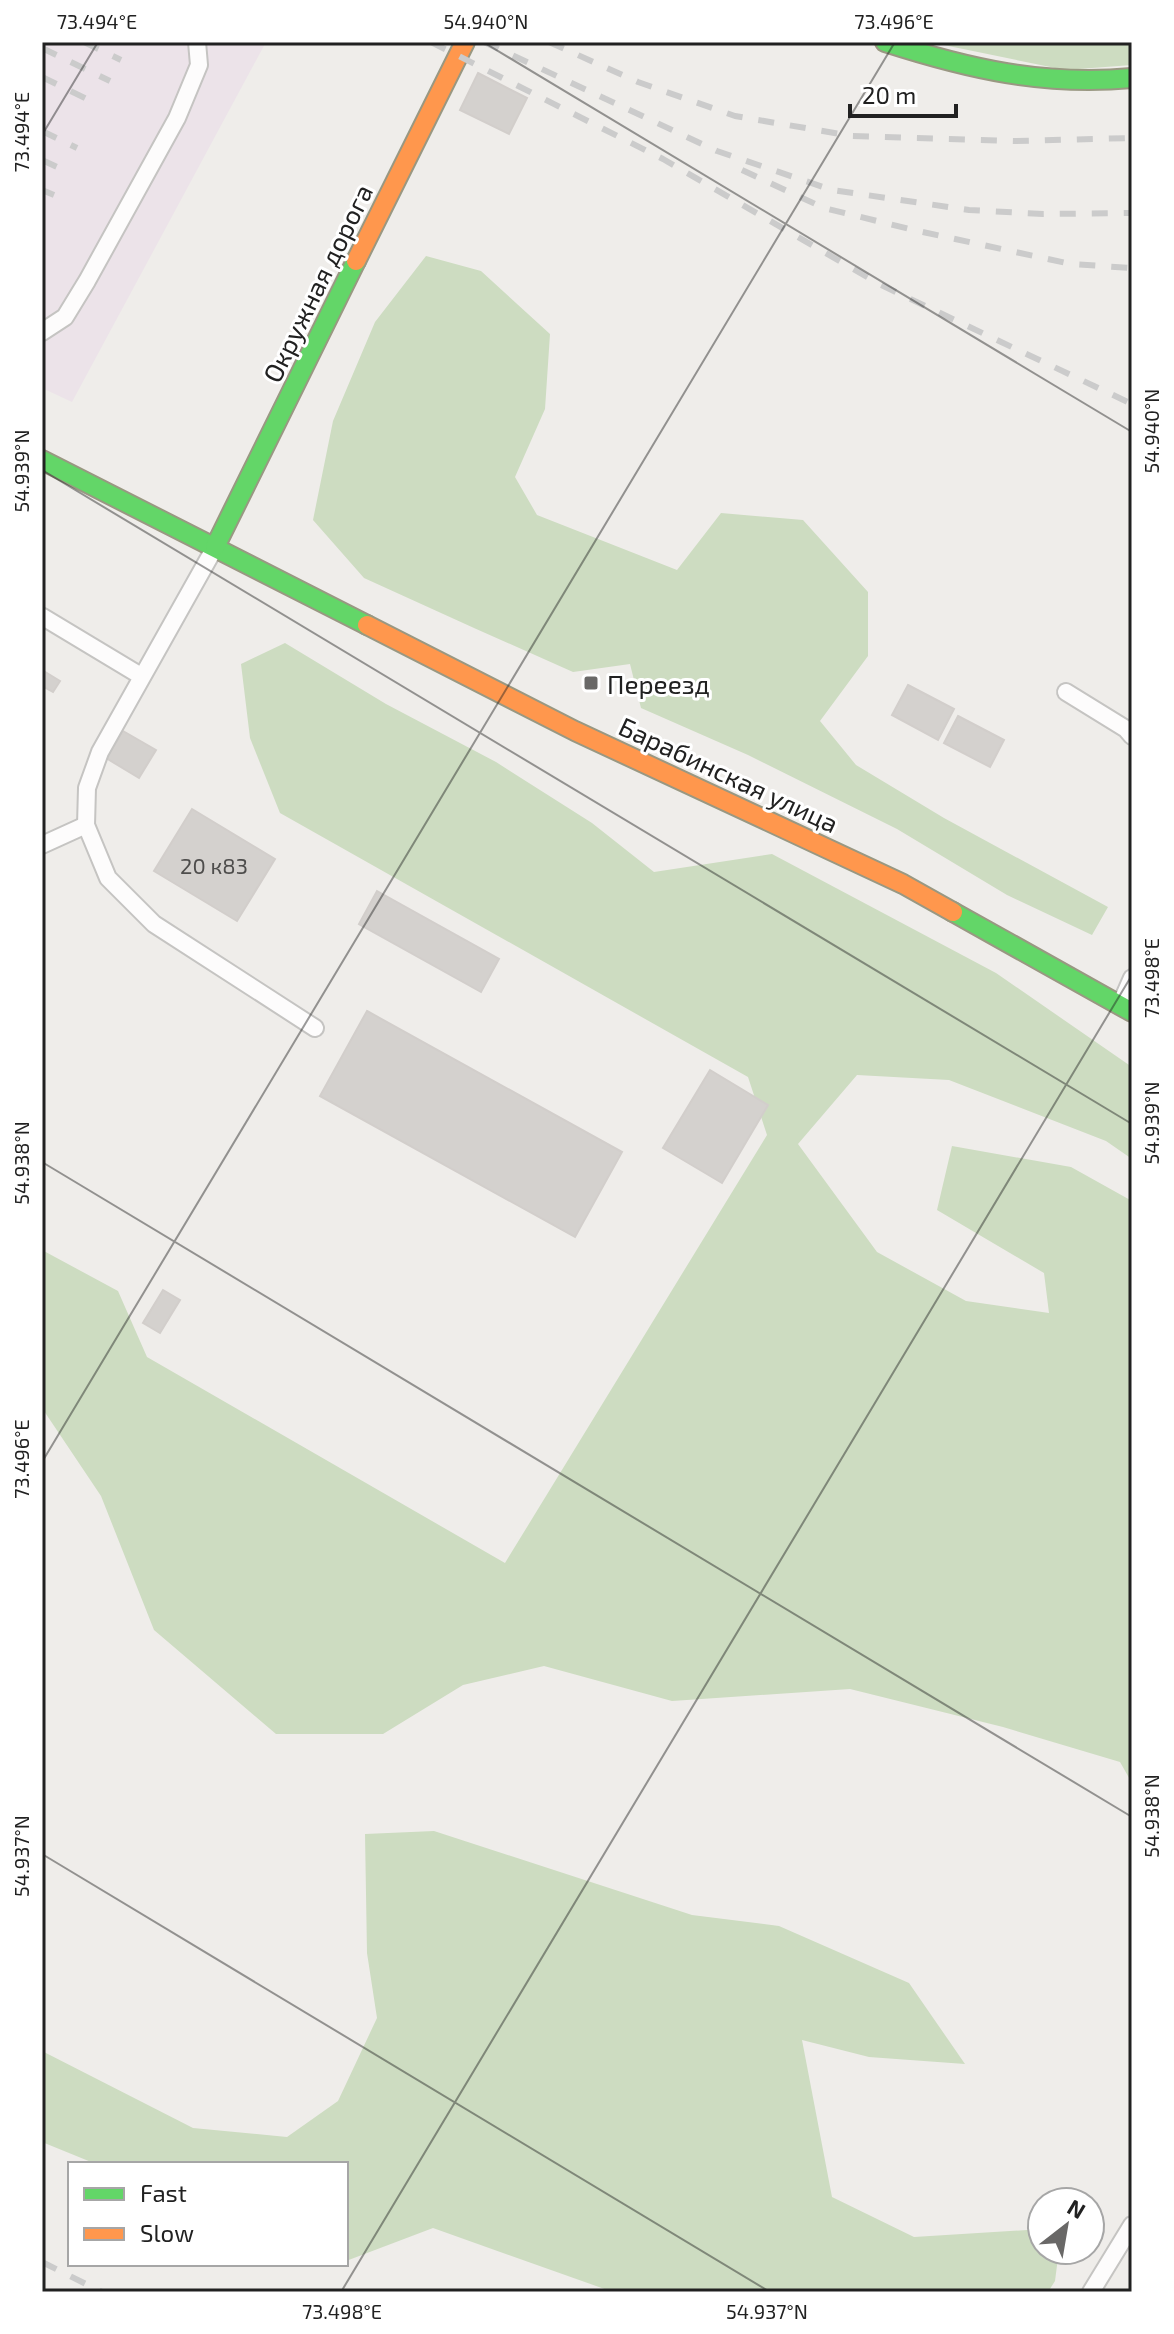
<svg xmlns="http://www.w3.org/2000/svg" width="1174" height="2334" viewBox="0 0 1174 2334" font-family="'Exo 2',sans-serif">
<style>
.industrial{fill:#ece3e9}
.forest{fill:#cddcc1}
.building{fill:#d4d1ce;stroke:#d2cecb;stroke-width:2}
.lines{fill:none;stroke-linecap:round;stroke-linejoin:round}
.lane-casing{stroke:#c5c4c2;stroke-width:20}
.fast-casing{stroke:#999882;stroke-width:22}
.slow-casing{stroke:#999882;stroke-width:22}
.lane{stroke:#fdfcfc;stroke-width:16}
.fast{stroke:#63d668;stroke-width:18}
.slow{stroke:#ff974d;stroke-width:18}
.rail{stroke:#cbcbcb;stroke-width:6;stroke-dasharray:16 16;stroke-linecap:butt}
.ticks{fill:none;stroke:#212121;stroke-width:2;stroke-opacity:0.45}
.poi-dot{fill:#696867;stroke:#fff;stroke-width:3}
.labels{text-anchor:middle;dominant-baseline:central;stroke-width:6;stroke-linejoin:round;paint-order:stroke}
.number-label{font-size:22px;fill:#4e4d4c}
.street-label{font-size:26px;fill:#212121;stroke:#fff}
.poi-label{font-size:26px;fill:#212121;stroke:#fff;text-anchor:start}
.neatline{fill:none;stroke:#212121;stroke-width:3}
.ticks-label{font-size:20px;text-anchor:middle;fill:#212121}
</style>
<rect width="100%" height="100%" fill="#efedea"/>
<polygon class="industrial" points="42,42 266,42 72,402 42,388"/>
<g class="forest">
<polygon points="929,42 1132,42 1132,65 1065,70"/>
<polygon points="426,256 481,271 550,334 545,409 515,477 537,515 677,570 721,513 803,520 868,592 868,656 820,721 856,765 944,818 1108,907 1092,935 1007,895 897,829 748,755 641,708 630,664 573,672 474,628 364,578 313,520 333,421 375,322"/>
<polygon points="285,643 386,704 496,762 592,823 654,872 772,854 996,973 1132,1067 1132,1159 1106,1141 949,1080 857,1075 798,1144 877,1252 966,1301 1049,1313 1044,1273 937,1210 952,1146 1071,1167 1132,1201 1132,1783 1120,1762 1003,1727 850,1689 672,1701 544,1666 463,1685 383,1734 276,1734 154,1630 101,1496 42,1408 42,1250 118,1291 147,1357 505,1563 767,1135 748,1077 280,813 250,738 241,664"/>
<polygon points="434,1831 692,1915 779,1926 909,1983 965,2064 869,2057 802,2040 832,2197 914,2237 1042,2229 1042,2250 1059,2250 1055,2281 1048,2292 613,2292 433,2228 346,2261 346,2164 96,2164 42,2142 42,2051 193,2128 287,2137 338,2101 377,2018 367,1953 365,1834"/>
</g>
<g class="building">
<polygon points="478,73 527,98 509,134 460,110"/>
<polygon points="42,670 60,681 53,692 42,686"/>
<polygon points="908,685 954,709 938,740 892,715"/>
<polygon points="958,716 1004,740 990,767 944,743"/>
<polygon points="123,731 156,750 139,778 106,758"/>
<polygon points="192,809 275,859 237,921 154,871"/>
<polygon points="377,891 499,959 481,992 359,924"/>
<polygon points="367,1011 622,1152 575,1237 320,1096"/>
<polygon points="710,1070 768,1105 722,1183 663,1148"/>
<polygon points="163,1290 180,1300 160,1333 143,1323"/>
</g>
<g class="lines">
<g class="lane-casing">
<g id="lane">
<polyline points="42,332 65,317 87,281 177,118 199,65 197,42"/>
<polyline points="214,549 100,752 87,788 86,825 108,878 154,924 315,1028"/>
<polyline points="43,617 141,676"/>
<polyline points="1066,692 1126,729 1132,736"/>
<polyline points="42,845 86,825"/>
<polyline points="1121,1003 1132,978"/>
<polyline points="1091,2292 1132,2225"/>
</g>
</g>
<g class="fast-casing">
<g id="fast">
<path d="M885,42C969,69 1043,86 1132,78"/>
<polyline points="42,460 367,625"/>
<polyline points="215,547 356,261"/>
<polyline points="953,912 1132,1012"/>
</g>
</g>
<g class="slow-casing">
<g id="slow">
<polyline points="356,261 465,42"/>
<polyline points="367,625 575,731 903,884 953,912"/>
</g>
</g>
<use href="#lane" class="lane"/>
<use href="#fast" class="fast"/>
<use href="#slow" class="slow"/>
<g class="rail">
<polyline points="84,42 121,60"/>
<polyline points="431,42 663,159 881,285 1132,404"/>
<polyline points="484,42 717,151 832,190 969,210 1043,214 1132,213"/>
<polyline points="549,42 638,82 735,116 852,136 1015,141 1132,138"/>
<polyline points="42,48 110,81"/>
<polyline points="42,77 99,105"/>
<polyline points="42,131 77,148"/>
<polyline points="42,160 66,171"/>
<polyline points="742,170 824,208 918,231 1071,264 1132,268"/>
<polyline points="42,190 54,195"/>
<polyline points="42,217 43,217"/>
<polyline points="42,2262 102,2292"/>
</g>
</g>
<path class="ticks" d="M483,42L1132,432M42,135L98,42M42,470L1132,1124M42,1162L1132,1817M42,1462L895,42M42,1854L770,2292M341,2292L1132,975"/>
<rect class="poi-dot" x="583" y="675" width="16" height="16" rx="4"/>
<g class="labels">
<g class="number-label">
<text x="214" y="865">20 к83</text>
</g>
<g class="street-label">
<text transform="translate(317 283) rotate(-64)">Окружная дорога</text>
<text transform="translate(729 774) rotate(25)">Барабинская улица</text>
</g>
<g class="poi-label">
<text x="607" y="683">Переезд</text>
</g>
</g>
<rect width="1174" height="2334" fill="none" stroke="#ffffff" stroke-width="88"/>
<rect x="68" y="2162" width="280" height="104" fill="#ffffff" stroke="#a6a6a6" stroke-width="2"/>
<rect x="84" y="2188" width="40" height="12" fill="#63d668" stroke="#a6a6a6" stroke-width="2"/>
<text x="140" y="2202" font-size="24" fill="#212121">Fast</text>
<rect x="84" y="2228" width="40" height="12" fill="#ff974d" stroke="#a6a6a6" stroke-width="2"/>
<text x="140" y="2242" font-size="24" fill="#212121">Slow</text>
<g transform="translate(1066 2226) rotate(31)"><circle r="38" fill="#ffffff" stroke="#a6a6a6" stroke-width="2"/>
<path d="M0-6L14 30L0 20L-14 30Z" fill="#696867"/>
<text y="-12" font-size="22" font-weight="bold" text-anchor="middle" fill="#212121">N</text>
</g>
<path d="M850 104v12h106v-12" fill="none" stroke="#212121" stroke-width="4"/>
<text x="862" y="104" font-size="24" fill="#212121" stroke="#ffffff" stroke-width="6" paint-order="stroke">20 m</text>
<rect x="44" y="44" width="1086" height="2246" class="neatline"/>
<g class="ticks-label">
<text x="97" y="29">73.494°E</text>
<text x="486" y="29">54.940°N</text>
<text x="894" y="29">73.496°E</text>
<text transform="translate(22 132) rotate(-90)" y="7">73.494°E</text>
<text transform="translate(1152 431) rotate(-90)" y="7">54.940°N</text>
<text transform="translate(22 471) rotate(-90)" y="7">54.939°N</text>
<text transform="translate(1152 978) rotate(-90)" y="7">73.498°E</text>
<text transform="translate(1152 1123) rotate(-90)" y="7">54.939°N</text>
<text transform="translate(22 1163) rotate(-90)" y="7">54.938°N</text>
<text transform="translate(22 1459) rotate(-90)" y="7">73.496°E</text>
<text transform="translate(1152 1816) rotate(-90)" y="7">54.938°N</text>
<text transform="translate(22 1856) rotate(-90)" y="7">54.937°N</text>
<text x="342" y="2319">73.498°E</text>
<text x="767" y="2319">54.937°N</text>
</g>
</svg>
